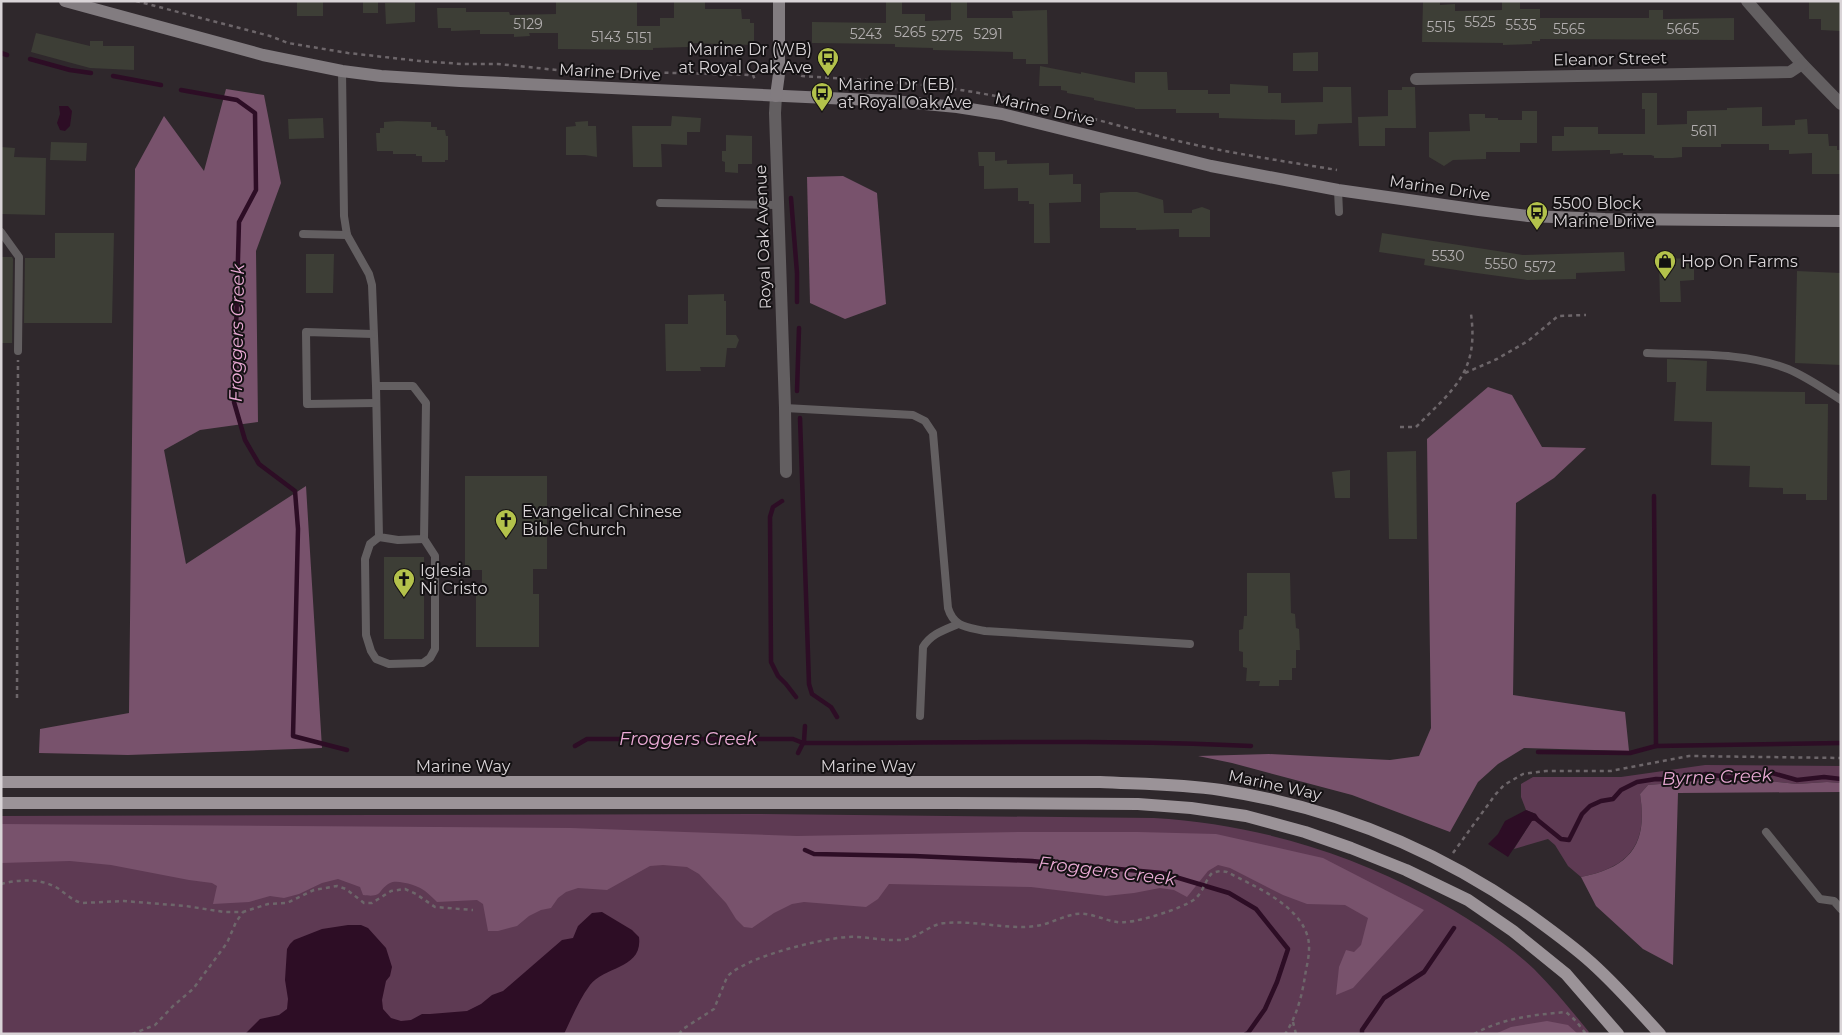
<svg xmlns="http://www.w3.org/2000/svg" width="1842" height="1035" viewBox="0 0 1842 1035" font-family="Montserrat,sans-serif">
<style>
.green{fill:#5e3a53}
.forest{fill:#78526c}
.water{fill:#2d0d25}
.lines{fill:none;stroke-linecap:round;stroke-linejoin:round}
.stream{stroke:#2d0d25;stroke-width:4.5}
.building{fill:#3d3e36}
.path{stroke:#6d666a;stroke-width:2.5;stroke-dasharray:4 4;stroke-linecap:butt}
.lane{stroke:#635f61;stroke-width:8}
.street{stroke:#635f61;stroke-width:12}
.secondary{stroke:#827c80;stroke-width:12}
.primary{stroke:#9b9398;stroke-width:12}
.labels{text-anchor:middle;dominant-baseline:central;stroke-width:4;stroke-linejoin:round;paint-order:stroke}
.number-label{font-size:14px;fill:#b2aeaf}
.poi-label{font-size:16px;fill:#d9d4d7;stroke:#151214;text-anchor:start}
.street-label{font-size:16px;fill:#d9d4d7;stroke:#151214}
.water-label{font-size:18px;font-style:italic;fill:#eaaad5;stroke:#151214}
</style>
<rect width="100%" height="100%" fill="#2f282c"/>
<g class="green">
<path d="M1705,765L1841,766V783L1827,782L1797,784L1769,781H1696L1648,785L1640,794C1648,844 1630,867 1581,877L1568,866L1555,845L1548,839L1514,849L1536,814L1526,810L1521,797V784L1533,777H1621Z"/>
<path d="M753,814L1154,818C1251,824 1342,850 1428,896C1465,916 1503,940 1534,969C1554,989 1571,1010 1589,1032L1587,1034H1V816Z"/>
</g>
<g class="forest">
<polygon points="226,89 264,95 281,183 256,251 258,422 200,430 164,450 186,564 306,486 322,748 128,755 39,753 40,729 129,713 135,169 164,116 204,171"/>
<polygon points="843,176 877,193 886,304 845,319 810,303 807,177"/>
<polygon points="1488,387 1512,395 1542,447 1586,448 1554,478 1516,503 1513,695 1625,712 1629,751 1524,748 1498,764 1478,782 1450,832 1352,795 1232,763 1198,756 1269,754 1390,760 1419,756 1431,728 1427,439"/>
<path d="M1696,781H1769L1797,784L1827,782L1841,783V792L1678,793L1673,965L1643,949L1596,906L1581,877C1631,867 1648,844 1640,794L1648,785Z"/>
<path d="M1,824L571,828L797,836L1023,832H1138L1216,834L1323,858L1424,910L1353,988L1336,995L1339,967L1346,950L1354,952L1361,945L1368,918L1345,905L1307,904L1283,895L1230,868L1218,865L1208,871L1187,897L1174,890L1160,888L1134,893L1106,896L1031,887L889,884L878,899L866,907L804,902L792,904L774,913L752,928L744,927L736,919L726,903L699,874L687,867L663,865L650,866L607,890L578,888L566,892L558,898L551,908L541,910L529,916L517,926L498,931H488L483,904L477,900L437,902C433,898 429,894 425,891C419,886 397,879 390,883C377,890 384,898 363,895L360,887L338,879L322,883L299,894L284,898L270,896L249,902L213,904L217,886L212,883L189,880L111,865L70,861L1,863Z"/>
<polygon points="1547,1021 1568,1025 1578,1034 1495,1034 1511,1027"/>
</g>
<g class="water">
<polygon points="59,106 68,106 72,111 70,126 65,131 60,130 57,123 60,114"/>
<polygon points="1526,810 1536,814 1540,820 1532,821 1508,857 1488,844 1498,834 1505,821"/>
<path d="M602,912L632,930L639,937C643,969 604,966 590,985C579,1000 572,1017 564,1034H245L260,1019L279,1015L287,1009L288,999L285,980L287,949L290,944L294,940L322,929L348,925H361L368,928L386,948L392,967L390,976L386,981L382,1000L383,1009L391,1018L401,1021L411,1020L422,1014H430L467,1011L481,1004L492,995L503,991L562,940L573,938L578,926L592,913Z"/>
</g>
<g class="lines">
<g class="stream">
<polyline points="1,53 7,55"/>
<polyline points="30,59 70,70 91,73"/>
<polyline points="113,76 161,85"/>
<polyline points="181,90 237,100 255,113 256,190 239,222 234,402 245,440 259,464 295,491 298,529 293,736 347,750"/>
<polyline points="791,198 797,273 797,302"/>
<polyline points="797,391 799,328"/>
<polyline points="800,418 809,684 812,694 831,707 837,717"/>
<polyline points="1654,496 1656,746"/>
<polyline points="782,501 773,507 770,517 771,662 778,676 786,684 796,697"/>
<path d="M575,746L587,739H793L803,743C952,743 1102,739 1251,746"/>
<polyline points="1538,752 1630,753 1656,746 1841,743"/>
<polyline points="798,753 804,741 805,726"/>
<polyline points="1535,818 1561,839 1569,840 1582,814 1590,806 1601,801 1613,799 1621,790 1637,782 1656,779 1687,780 1706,774 1750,780 1772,773 1797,780 1824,777 1841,779"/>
<polyline points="805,850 814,854 914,856 1032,861 1162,873 1229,893 1256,909 1288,949 1277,982 1265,1009 1248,1033 1246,1034"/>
<polyline points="1362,1034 1362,1030 1384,998 1424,972 1454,928"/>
</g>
</g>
<g class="building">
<rect x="297" y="1" width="26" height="15"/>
<rect x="363" y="1" width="15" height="12"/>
<polygon points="556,1 637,1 637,26 660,26 660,18 674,18 674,1 705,1 705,9 741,9 742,19 750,19 750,23 754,23 754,45 688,43 688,47 653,48 653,50 558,49 558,33 529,33 530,36 514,37 514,34 480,34 480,30 451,31 451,28 438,28 437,8 466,8 466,12 509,12 510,15 556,14"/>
<polygon points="886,1 902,1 902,14 925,14 925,21 951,20 951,1 967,1 967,18 1013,18 1012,11 1047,10 1048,64 1026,64 1026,59 1013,59 1013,52 933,50 933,48 895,47 895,44 812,43 812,22 886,23"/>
<polygon points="1423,1 1440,1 1440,5 1455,4 1455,11 1502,10 1502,1 1520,1 1520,9 1540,9 1540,18 1649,18 1649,10 1663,10 1663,19 1734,18 1734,40 1540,39 1540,41 1532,41 1532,44 1503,45 1503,43 1422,42"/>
<polygon points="1809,1 1841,1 1840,31 1821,30 1821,19 1809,19"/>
<polygon points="415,2 415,22 386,24 385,3"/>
<polygon points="36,33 90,46 90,41 103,41 103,46 134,46 134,70 90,68 31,52"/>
<polygon points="1318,52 1318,71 1293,71 1293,53"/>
<polygon points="1040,66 1081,74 1081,72 1135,83 1135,72 1167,72 1168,90 1208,90 1208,94 1230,94 1230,84 1268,86 1268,93 1281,93 1281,103 1323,102 1323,87 1351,87 1352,123 1318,124 1317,134 1295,135 1295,120 1219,118 1219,113 1176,113 1176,109 1135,109 1135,108 1094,100 1094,98 1067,93 1067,91 1061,90 1061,86 1039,86"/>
<polygon points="1402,87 1415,87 1416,128 1385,128 1385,146 1359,146 1358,117 1388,116 1388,90 1402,90"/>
<polygon points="1642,93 1657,93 1657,125 1687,124 1687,111 1727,110 1727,108 1762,107 1762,126 1795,125 1795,120 1807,119 1808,134 1828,134 1829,146 1837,146 1837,150 1841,150 1841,174 1812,174 1812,153 1789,154 1789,150 1769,150 1769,144 1721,144 1721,147 1682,147 1682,157 1673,158 1654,158 1654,156 1651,155 1623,155 1623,153 1610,154 1610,150 1552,151 1552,136 1564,136 1564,127 1598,127 1598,134 1645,134 1645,109 1642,109"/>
<polygon points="1522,111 1537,111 1537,143 1520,143 1520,152 1486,152 1486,159 1453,160 1444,166 1429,157 1429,132 1470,131 1469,114 1485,114 1485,118 1498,118 1498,120 1522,120"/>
<polygon points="672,116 701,118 700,132 687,132 687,145 661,144 662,167 633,167 632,126 671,126"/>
<polygon points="323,118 324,138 289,139 288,119"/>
<polygon points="397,121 431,122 431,127 437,127 437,130 445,130 446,136 448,136 448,160 445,160 445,162 422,162 422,156 416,156 416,154 393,154 393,151 377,151 376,133 380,133 380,128 384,128 384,122"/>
<polygon points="588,121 588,126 596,126 597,157 585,155 566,155 566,127 576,126 575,122"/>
<polygon points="726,135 752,136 752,164 738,164 738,173 725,172 725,162 722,161 722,151 726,151"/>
<polygon points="51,142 87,143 86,161 50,160"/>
<polygon points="1,147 15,148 14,157 46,158 45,215 1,214"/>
<polygon points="978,152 995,152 995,161 1007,160 1007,164 1049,163 1049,175 1073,174 1073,184 1081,184 1081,202 1049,203 1050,243 1034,243 1034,204 1029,204 1029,201 1018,201 1018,188 984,189 984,166 979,166"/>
<polygon points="1110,192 1137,192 1163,200 1164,213 1192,213 1192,210 1202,207 1210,210 1210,237 1179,237 1179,229 1136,230 1136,228 1100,228 1100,193"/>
<polygon points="55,233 114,233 112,323 24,323 25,258 55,258"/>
<polygon points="1382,233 1523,255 1624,252 1625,271 1576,273 1576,279 1527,280 1469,272 1424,265 1425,259 1379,252"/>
<polygon points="306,254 334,254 333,293 306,293"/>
<polygon points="1,257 12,257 13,259 12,343 1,343"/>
<polygon points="1694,258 1694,280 1680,281 1681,302 1660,302 1659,259"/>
<polygon points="1797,271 1841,273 1841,365 1795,363"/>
<polygon points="724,294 724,301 726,301 726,335 736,335 739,340 736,348 727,348 725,367 700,367 701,371 666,371 665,324 688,324 688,295"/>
<polygon points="1667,359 1707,361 1706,391 1805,392 1805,404 1828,404 1827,500 1806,500 1806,494 1783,494 1783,488 1749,487 1750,466 1711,465 1712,422 1674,421 1676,382 1667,382"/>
<polygon points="1416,451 1417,539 1389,539 1387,452"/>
<polygon points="1350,470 1350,498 1335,498 1332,472"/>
<polygon points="465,476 547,476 547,569 533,569 533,594 539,594 539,647 476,647 476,594 482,594 482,570 465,570"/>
<rect x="384" y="557" width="40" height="82"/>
<polygon points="1247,573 1290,573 1291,613 1295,614 1296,628 1299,629 1300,650 1296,650 1296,668 1292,668 1292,680 1279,680 1279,686 1259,686 1260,681 1246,681 1247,668 1243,667 1243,652 1239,651 1239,630 1243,629 1244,616 1247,616"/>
</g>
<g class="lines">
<g class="path">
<polyline points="136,1 270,36 288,43 348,53 420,61 462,64 498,64 557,70 753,75 755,80"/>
<path d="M794,72L802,76C865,80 928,83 990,95C1053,106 1113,125 1174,140C1228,153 1283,161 1337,170"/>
<polyline points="1465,373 1497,359 1528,341 1558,316 1586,315"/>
<path d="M1400,427H1416C1453,389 1479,373 1471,314"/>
<polyline points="17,698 18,360"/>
<polyline points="1453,853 1495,795 1504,785 1523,774 1546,771 1611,771 1689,756 1841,758"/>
<path d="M1,884C20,879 42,878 59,889C66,894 73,901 82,903L124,901L186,906L224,912H243L268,904L287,903L314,890L337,886L346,889L364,903H372L391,891L405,889L416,894L435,907L473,910"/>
<polyline points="1293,1022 1296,1034"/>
<polyline points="132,1034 155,1025 173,1006 193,989 227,943 236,922 243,912"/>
<path d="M679,1034L683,1029L714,1009L727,977C744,957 820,939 847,937C865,936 882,941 900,940C916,940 929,924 945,923C975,920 1006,930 1036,926C1050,924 1063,916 1076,914C1090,912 1103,920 1117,922C1132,925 1184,908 1195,899C1203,892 1205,881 1212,873L1220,871L1227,872C1254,886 1300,905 1308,938C1311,950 1307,964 1305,976C1302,996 1296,1018 1285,1034"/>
<path d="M1474,1034C1503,1018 1533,1015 1566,1012L1576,1021L1586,1034"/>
</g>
<g class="lane">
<polyline points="342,71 344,216 347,235 369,274 372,285 376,386 379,537 398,540 424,539 426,403 413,386 376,386"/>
<polyline points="1338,190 1339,212"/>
<polyline points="660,203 778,205"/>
<polyline points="1,232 19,257 18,351"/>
<polyline points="303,234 347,235"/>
<polyline points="373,334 306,332 307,404 376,403"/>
<path d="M1647,353C1693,355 1745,352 1788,369C1807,377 1824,389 1841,400"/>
<path d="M785,408L913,415L925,421L933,433L948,608C954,628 968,627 985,631L1190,644"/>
<polyline points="379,537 370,544 365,559 366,635 371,651 376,659 389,664 423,663 430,658 435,649 435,556 424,539"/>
<path d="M920,716L923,647C931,634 944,630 958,624"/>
<polyline points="1766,832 1820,899 1834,901 1841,909"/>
</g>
<g class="street">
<polyline points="1747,1 1802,64 1841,104"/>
<polyline points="1416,79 1790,72 1802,64"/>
<polyline points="776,96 775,113 785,408 786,472"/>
</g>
<g class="secondary">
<polyline points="65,1 263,55 342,71 381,76 460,81 893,101 957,107 1002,114 1211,166 1338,190 1479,210 1528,216 1605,219 1841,221"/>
<polyline points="776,96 779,74 779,1"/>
</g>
<g class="primary">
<path d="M1,782H1100C1140,784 1181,784 1221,790C1332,807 1430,846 1523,910C1544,925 1566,941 1586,958C1613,981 1636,1008 1660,1034"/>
<polyline points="1,803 951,803 1138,804 1191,808 1246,816 1305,832 1351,848 1406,870 1468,900 1513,931 1566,974 1618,1034"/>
</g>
</g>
<defs>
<g id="bus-pin" transform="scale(1.125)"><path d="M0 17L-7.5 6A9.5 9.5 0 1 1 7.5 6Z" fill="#b3c24b" stroke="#151214"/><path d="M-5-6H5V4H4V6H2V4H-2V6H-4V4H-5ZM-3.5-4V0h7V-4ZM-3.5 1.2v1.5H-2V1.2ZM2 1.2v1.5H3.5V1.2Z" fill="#111"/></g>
<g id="shop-pin" transform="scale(1.125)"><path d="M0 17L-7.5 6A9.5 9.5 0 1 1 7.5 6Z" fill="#b3c24b" stroke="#151214"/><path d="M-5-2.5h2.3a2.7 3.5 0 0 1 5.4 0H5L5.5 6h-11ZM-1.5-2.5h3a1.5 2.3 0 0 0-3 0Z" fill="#111"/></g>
<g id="church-pin" transform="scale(1.125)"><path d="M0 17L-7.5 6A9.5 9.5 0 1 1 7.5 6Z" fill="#b3c24b" stroke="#151214"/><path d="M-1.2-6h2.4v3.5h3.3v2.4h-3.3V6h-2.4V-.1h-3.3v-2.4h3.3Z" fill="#111"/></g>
</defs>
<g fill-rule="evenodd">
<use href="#bus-pin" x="828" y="58"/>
<use href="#bus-pin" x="822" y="93"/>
<use href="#bus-pin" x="1537" y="212"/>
<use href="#shop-pin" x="1665" y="261"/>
<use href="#church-pin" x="506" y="520"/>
<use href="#church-pin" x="404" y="579"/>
</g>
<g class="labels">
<g class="number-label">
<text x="1480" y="22">5525</text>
<text x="528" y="24">5129</text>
<text x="1521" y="25">5535</text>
<text x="1441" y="27">5515</text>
<text x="1569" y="29">5565</text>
<text x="1683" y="29">5665</text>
<text x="910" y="32">5265</text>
<text x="866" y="34">5243</text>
<text x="988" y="34">5291</text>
<text x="947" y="36">5275</text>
<text x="606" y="37">5143</text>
<text x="639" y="38">5151</text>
<text x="1704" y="131">5611</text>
<text x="1448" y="256">5530</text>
<text x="1501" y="264">5550</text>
<text x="1540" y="267">5572</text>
</g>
<g class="poi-label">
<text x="812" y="49" text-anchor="end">Marine Dr (WB)<tspan x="812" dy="18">at Royal Oak Ave</tspan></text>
<text x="838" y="84">Marine Dr (EB)<tspan x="838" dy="18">at Royal Oak Ave</tspan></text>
<text x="1553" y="203">5500 Block<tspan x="1553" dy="18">Marine Drive</tspan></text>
<text x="1681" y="261">Hop On Farms</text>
<text x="522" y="511">Evangelical Chinese<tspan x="522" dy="18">Bible Church</tspan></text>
<text x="420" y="570">Iglesia<tspan x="420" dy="18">Ni Cristo</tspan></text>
</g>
<g class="street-label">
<text transform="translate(1610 59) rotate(-1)">Eleanor Street</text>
<text transform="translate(610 72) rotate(3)">Marine Drive</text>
<text transform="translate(1045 109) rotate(13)">Marine Drive</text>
<text transform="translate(1440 188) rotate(8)">Marine Drive</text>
<text transform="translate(763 237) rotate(-92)">Royal Oak Avenue</text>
<text x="463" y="766">Marine Way</text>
<text x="868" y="766">Marine Way</text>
<text transform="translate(1275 785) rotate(12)">Marine Way</text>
</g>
<g class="water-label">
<text transform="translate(237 333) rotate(-89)">Froggers Creek</text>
<text x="688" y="739">Froggers Creek</text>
<text transform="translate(1717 777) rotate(-2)">Byrne Creek</text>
<text transform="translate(1107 871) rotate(7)">Froggers Creek</text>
</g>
</g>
<rect width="1842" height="1035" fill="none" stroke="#d9d4d7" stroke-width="5"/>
</svg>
